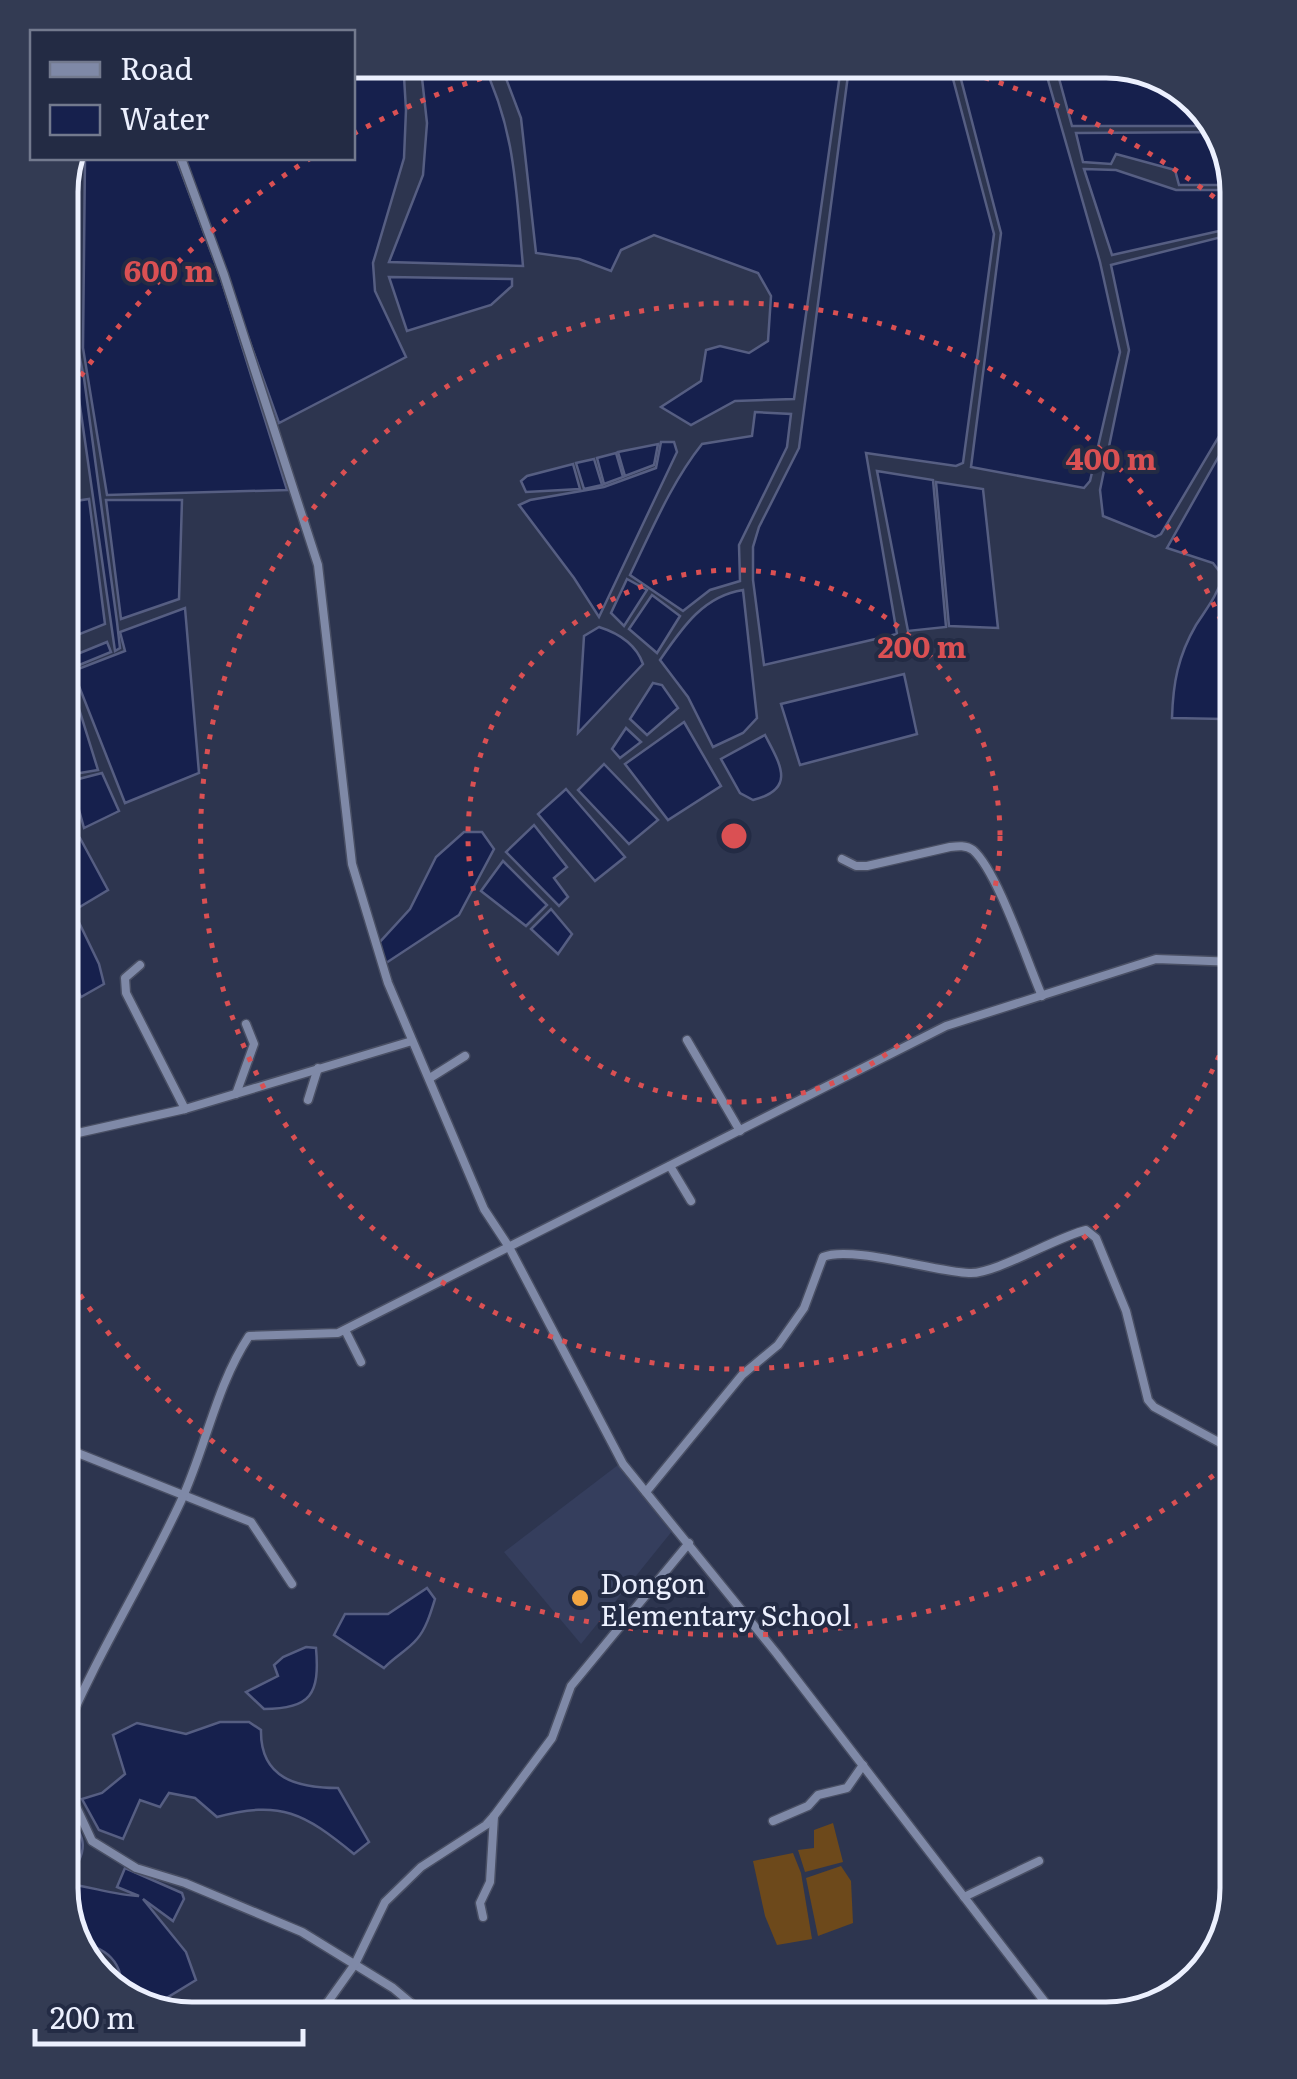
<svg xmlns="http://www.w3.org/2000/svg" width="1297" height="2079" viewBox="0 0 1297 2079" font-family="Literata,serif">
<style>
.built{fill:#353e5d}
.green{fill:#6d491b}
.water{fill:#16204d;stroke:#565e82;stroke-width:2.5}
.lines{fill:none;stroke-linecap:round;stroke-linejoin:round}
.river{stroke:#16204d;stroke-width:15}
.street-casing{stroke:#494f64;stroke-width:11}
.street{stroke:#7f89a7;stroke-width:8}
.ring{fill:none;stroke:#da5053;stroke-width:5;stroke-dasharray:5 10}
.poi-dot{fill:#f2a541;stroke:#232b44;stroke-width:4}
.labels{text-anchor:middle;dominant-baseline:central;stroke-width:8;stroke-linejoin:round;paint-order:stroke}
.poi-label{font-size:28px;fill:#ecf0fe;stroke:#232b44;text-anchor:start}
.rim{fill:none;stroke:#ecf0fe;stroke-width:5}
.centre{fill:#da5053;stroke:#232b44;stroke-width:5}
.ring-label{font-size:30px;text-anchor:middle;font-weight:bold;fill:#da5053;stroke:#232b44;stroke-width:8;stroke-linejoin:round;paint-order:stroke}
</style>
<rect width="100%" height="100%" fill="#2d354f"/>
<polygon class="built" points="618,1465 673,1530 581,1644 504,1552"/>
<g class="green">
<polygon points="833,1823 843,1862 805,1872 798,1850 814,1848 814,1830"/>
<polygon points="793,1853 801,1873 812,1939 777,1945 765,1916 753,1861"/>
<polygon points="841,1866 851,1881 853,1923 818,1936 806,1878"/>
</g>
<g class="water">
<polygon points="353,60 403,60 406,110 404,158 373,263 375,291 406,357 279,423 184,158 352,158"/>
<path d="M420,60H481C516,130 516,191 523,266L389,262L423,175L427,123Z"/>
<polygon points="499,60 842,60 794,399 735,401 691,425 661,407 701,381 706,350 720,346 749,353 768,341 771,296 758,273 654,235 621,250 611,271 579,259 536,253 521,118"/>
<polygon points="850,60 948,60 994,234 963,463 956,466 866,453 897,634 764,665 753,580 753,547 759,527 799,448"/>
<polygon points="956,60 1030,60 1044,66 1100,262 1120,352 1090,481 1084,488 971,467 1001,233"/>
<polygon points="1054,60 1114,60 1178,82 1217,126 1072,126"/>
<polygon points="1222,132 1235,185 1179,185 1175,170 1116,154 1111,164 1083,162 1076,133"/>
<polygon points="72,158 79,158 78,349 84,378 117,622 120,648 115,651 76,378 63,377"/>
<polygon points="85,158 176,158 220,276 287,490 107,495 83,348"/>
<polygon points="1084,169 1116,170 1176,190 1237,190 1237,227 1112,255"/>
<polygon points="1237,233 1237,406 1161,534 1155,537 1103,516 1100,490 1129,350 1111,265"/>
<polygon points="389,277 512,279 512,286 491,305 407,331"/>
<polygon points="63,383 73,383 78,419 66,423 70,464 60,468"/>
<path d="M755,412L791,414L787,447L739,545L740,581L710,590L683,611L630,575C652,530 671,483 702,444L752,436Z"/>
<path d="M1237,424V681L1227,691L1224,719L1172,718C1173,683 1178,656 1196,625C1207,608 1217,596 1223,576L1213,563L1167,548Z"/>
<polygon points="661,442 674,442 677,452 599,617 574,578 519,505 530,500 604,487 656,468"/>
<polygon points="658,444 654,465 625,476 618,452"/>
<polygon points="616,453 623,477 604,484 597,458"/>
<polygon points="594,459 602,485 584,489 576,463"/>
<polygon points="573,464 580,489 526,492 521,481 527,476"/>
<polygon points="69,470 75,501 89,499 105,624 60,642 60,474"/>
<polygon points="877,471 933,480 946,627 908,631"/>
<polygon points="936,482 983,489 998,628 949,626"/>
<polygon points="106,500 182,500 179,599 121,619"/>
<polygon points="627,579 647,590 624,626 611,613"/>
<path d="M743,590L757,718L743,733L713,747L688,697L660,660C682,628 703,596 743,590Z"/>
<polygon points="652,595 680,616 657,653 629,629"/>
<polygon points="185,608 199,773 125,803 73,671 125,651 120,632"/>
<path d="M599,627C618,633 636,644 643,664L578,733L584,636Z"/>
<polygon points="107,642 111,652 67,670 98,770 68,775 60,754 60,661"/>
<polygon points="904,674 917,734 800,765 781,704"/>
<polygon points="653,683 662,685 678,708 647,735 630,719"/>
<polygon points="684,722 721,786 668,820 625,764"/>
<polygon points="626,728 641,742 620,758 612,749"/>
<path d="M765,735C780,764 797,789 753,800L740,793L721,759Z"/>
<polygon points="604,764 658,820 629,844 578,790"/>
<polygon points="102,773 119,811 84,828 71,781"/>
<polygon points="566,789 625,857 595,881 538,814"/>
<polygon points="64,798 77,830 60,839 60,799"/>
<polygon points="534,825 567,867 554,878 568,897 559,906 506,852"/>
<polygon points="464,832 482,832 494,849 459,915 383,965 379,943 410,909 436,857"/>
<polygon points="80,838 108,890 78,908 60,869 60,846"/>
<polygon points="503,861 547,905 526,926 481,891"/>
<polygon points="60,883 99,964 104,984 81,997 60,954"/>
<polygon points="551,909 572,934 558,954 531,929"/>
<path d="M427,1588L435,1599C431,1612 426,1629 417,1639C408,1650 394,1657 384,1668L334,1635L345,1614H388Z"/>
<path d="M306,1647L316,1648C320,1694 311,1709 264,1709L246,1692L278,1676L274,1665L283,1657Z"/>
<path d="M220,1722H249L261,1730C260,1779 298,1788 338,1788L369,1842L354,1854C304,1813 281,1800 217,1817L195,1798L169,1793L160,1807L140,1800L123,1839L99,1830L82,1799L102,1793L125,1774L113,1735L137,1723L186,1734Z"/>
<path d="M61,1805C82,1834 93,1845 70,1875L60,1876Z"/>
<path d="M125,1868L182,1893L184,1899L173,1921L143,1899L186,1952L196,1980L150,2008L120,1997C127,1962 105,1946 73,1941L60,1887V1883C87,1885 112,1895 139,1896L117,1887Z"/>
</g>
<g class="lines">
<polyline class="river" points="92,1967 111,1981 109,1985"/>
<g class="street-casing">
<g id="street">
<polyline points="181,158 224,275 318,565 352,864 388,983 484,1209 509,1247 623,1464 777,1654 1058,2019"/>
<path d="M842,859L856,866H867L950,847C958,846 966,845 973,850C998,872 1027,962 1042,996"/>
<polyline points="140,965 125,978 126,993 185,1109"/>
<polyline points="687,1040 740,1131"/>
<polyline points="430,1078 465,1056"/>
<polyline points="236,1094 254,1044 246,1024"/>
<polyline points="308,1100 318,1068"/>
<polyline points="60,1137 185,1109 412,1041"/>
<polyline points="670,1166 691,1201"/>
<polyline points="345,1330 361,1362"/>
<polyline points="60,1446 251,1522 292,1584"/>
<path d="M646,1492L742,1375L778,1345L804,1308L823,1257C851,1245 935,1272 969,1273C994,1275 1056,1237 1086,1230L1096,1238L1126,1311L1148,1400L1154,1407L1237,1452"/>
<path d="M60,1743C94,1659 143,1583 181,1501C206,1447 216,1386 249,1336L338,1333L946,1026L1156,959L1237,962"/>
<polyline points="60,1765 66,1785 92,1841 136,1868 185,1883 302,1932 393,1988 430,2019"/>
<polyline points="773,1821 808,1806 818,1795 847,1788 863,1765"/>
<polyline points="964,1897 1039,1861"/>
<polyline points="483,1917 480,1903 490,1882 494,1816"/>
<polyline points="325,2006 355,1964 385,1902 421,1867 486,1825 494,1816 552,1738 571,1686 689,1543"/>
</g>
</g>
<use href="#street" class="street"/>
</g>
<g class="ring">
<circle cx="734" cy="836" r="266"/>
<path d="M1236 1014A533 533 0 1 1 1236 658"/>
<path d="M1237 1457A799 799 0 0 1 60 1265M64 401A799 799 0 0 1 311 158M353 134A799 799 0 0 1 541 61M927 61A799 799 0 0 1 1237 215"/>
</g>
<circle class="poi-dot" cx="580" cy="1598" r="10"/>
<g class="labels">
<g class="poi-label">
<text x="600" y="1582">Dongon<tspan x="600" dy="32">Elementary School</tspan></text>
</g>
</g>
<path d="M0 0H1297V2079H0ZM192 78H1106A114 114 0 0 1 1220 192V1888A114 114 0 0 1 1106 2002H192A114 114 0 0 1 78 1888V192A114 114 0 0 1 192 78Z" fill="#333b53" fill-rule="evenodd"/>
<path class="rim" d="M192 78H1106A114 114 0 0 1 1220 192V1888A114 114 0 0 1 1106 2002H192A114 114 0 0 1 78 1888V192A114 114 0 0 1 192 78Z"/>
<circle cx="734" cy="836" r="15" class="centre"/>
<g class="ring-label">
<text x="169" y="282">600 m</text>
<text x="1111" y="470">400 m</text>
<text x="922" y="658">200 m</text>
</g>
<rect x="30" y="30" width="325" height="130" fill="#232b44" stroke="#737a8e" stroke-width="2.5"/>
<rect x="50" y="62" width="50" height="15" fill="#7f89a7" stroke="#737a8e" stroke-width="2.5"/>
<text x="120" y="80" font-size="30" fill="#ecf0fe">Road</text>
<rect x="50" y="105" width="50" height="30" fill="#16204d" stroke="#737a8e" stroke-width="2.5"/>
<text x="120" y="130" font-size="30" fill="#ecf0fe">Water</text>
<path d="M35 2029v15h268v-15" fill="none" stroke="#ecf0fe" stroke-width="5"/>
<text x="50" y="2029" font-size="30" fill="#ecf0fe" stroke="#232b44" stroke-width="8" paint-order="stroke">200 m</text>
</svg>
